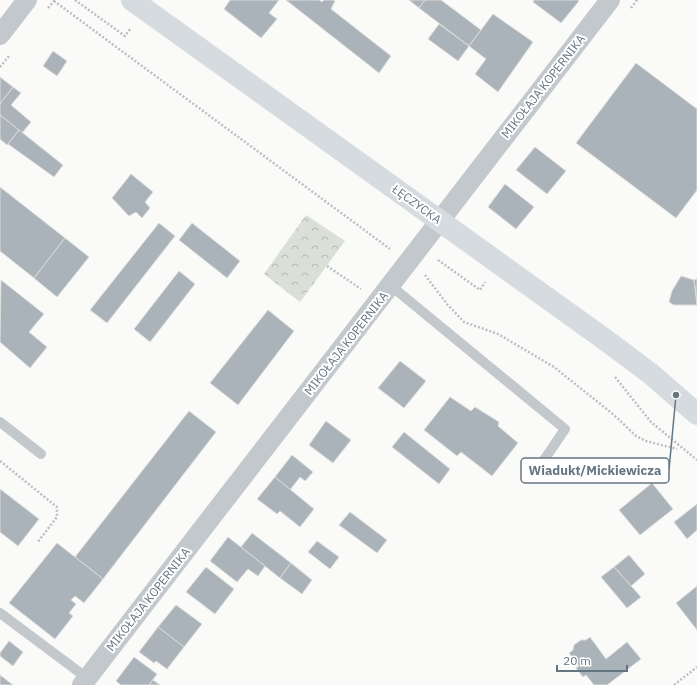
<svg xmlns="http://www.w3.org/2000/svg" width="697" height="685" viewBox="0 0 697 685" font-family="'IBM Plex Sans',sans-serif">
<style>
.forest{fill:url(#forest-crowns)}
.building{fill:#aab3b9;stroke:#dcdcda}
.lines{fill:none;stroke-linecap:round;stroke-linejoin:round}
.path{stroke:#bbbfc2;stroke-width:2.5;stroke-dasharray:2 2;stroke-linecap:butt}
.lane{stroke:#c3c8cc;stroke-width:10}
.street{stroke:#c3c8cc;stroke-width:20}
.secondary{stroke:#d6dbdf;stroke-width:22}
.labels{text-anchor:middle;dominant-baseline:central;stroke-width:4;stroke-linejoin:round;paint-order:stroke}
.street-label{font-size:12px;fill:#657683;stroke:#fff}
.leader{fill:none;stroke:#657683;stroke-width:1.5}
.callout-dot{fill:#657683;stroke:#fff;stroke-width:1.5}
.callout{fill:#fff;stroke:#657683;stroke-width:1.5}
.callout-label{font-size:13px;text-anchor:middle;font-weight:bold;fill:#657683}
</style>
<defs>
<pattern id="forest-crowns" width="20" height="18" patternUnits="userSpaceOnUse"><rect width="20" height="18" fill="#dadfd7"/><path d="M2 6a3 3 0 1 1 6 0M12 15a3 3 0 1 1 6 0" fill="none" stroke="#b4b9b4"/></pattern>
</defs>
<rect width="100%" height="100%" fill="#fafaf8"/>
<polygon class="forest" points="306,215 345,241 300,302 264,274"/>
<g class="building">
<polygon points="230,0 279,0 269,13 277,19 261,38 224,9"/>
<polygon points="286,0 319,0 322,2 324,0 333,0 335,1 331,9 391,56 379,73"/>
<polygon points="409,0 425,0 419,8"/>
<polygon points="425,0 441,0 481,30 469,46 419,8"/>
<polygon points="534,0 578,0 579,1 561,23 533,2"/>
<polygon points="493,14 533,42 498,92 475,74 486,59 469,46"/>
<polygon points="439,24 469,46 458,61 428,39"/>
<polygon points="53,51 67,61 57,76 43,66"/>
<polygon points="636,63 697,109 697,190 676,218 576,143"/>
<polygon points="0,77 13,87 0,104"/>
<polygon points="13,87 21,93 11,105 31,122 22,133 0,115 0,104"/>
<polygon points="0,115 19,130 7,145 0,139"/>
<polygon points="19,130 63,165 54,177 8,144"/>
<polygon points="535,147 566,171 547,194 516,170"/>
<polygon points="131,174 153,192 145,202 150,208 142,218 136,212 129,216 112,198"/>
<polygon points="505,184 534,207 516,229 488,207"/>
<polygon points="0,187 65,238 34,278 0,251"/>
<polygon points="159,223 175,236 107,323 90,310"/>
<polygon points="192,223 240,261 227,278 179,240"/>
<polygon points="65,238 89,257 57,297 34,278"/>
<polygon points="179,271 195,284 150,342 134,329"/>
<polygon points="681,276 694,280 697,305 674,305 669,302 672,291"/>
<polygon points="697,279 697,301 694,280"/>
<polygon points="1,280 44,314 29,332 47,347 30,368 0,342"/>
<polygon points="268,310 294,331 238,405 210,383"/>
<polygon points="400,361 426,381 404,408 378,388"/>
<polygon points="450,397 471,411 475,407 499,422 498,426 518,443 492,476 461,452 457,456 424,430"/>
<polygon points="189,411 216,432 103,579 75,557"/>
<polygon points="326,421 351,440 333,463 309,445"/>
<polygon points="404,432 450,469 439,484 392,447"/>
<polygon points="292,455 313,472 305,481 300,477 290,490 275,477"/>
<polygon points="275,477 314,509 300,527 280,511 277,514 257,499"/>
<polygon points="652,483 673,509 640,535 619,510"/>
<polygon points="0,489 39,519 18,546 0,532"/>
<polygon points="697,504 697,530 687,539 674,522"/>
<polygon points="350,512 387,540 377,553 339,525"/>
<polygon points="252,533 291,563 280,578 241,547"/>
<polygon points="228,537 265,566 258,576 248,569 237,582 210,561"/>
<polygon points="317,541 339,557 330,569 308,552"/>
<polygon points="57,543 103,579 84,603 75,596 71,600 76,604 69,613 73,616 55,639 9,603"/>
<polygon points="629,555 645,574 631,586 614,567"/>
<polygon points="291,563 312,580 302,594 280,578"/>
<polygon points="206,567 234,589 215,614 186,592"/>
<polygon points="614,567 641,597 627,608 601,577"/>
<polygon points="697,586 697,630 676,603"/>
<polygon points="176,605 202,624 184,647 158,627"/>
<polygon points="158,627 184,647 167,669 156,661 154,663 139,652"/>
<polygon points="590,637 606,659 627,642 641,659 607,685 594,685 586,675 583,677 576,668 579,666 569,653 573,650 574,645 581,640 586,640"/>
<polygon points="9,641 23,652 13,666 0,656 0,653"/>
<polygon points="134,657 157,674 149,685 121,685 116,681"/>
<polygon points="0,675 13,685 0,685"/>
<polygon points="153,680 160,685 149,685"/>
</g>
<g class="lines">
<g class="path">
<polyline points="75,0 125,36 131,28"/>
<polyline points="54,1 390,249"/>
<polyline points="48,8 55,0"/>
<polyline points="631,8 637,0"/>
<polyline points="0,67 10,55"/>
<polyline points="438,260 480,290 485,282"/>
<polyline points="327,266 361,289"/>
<polyline points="425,275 447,304 464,322 498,334 554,367 614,415 636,436 646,441 677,449"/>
<polyline points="615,377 651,422 697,460"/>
<polyline points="0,461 57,507 57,517 37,543"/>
<polyline points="674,685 697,667"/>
</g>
<g class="lane">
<polyline points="390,285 565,429 542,463"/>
<polyline points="0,422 41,454"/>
<polyline points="0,613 87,678"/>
</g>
<g class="street">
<polyline points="0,35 27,0"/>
<polyline points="82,685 610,0"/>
</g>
<polyline class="secondary" points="132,0 607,341 651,374 697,414"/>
</g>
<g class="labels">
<g class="street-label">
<text transform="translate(543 86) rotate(-52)">MIKOŁAJA KOPERNIKA</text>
<text transform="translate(417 204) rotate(36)">ŁĘCZYCKA</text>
<text transform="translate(346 343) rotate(-52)">MIKOŁAJA KOPERNIKA</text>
<text transform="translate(148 599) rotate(-52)">MIKOŁAJA KOPERNIKA</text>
</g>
</g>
<path class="leader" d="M676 395L669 470"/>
<circle class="callout-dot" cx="676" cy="395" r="4"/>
<rect class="callout" x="521" y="458" width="148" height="25" rx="4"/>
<g class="callout-label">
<text x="595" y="475">Wiadukt/Mickiewicza</text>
</g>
<path d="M557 665v6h70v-6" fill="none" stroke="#657683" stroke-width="2"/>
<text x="563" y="665" font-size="12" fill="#657683" stroke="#ffffff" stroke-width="3" paint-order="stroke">20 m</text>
</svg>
